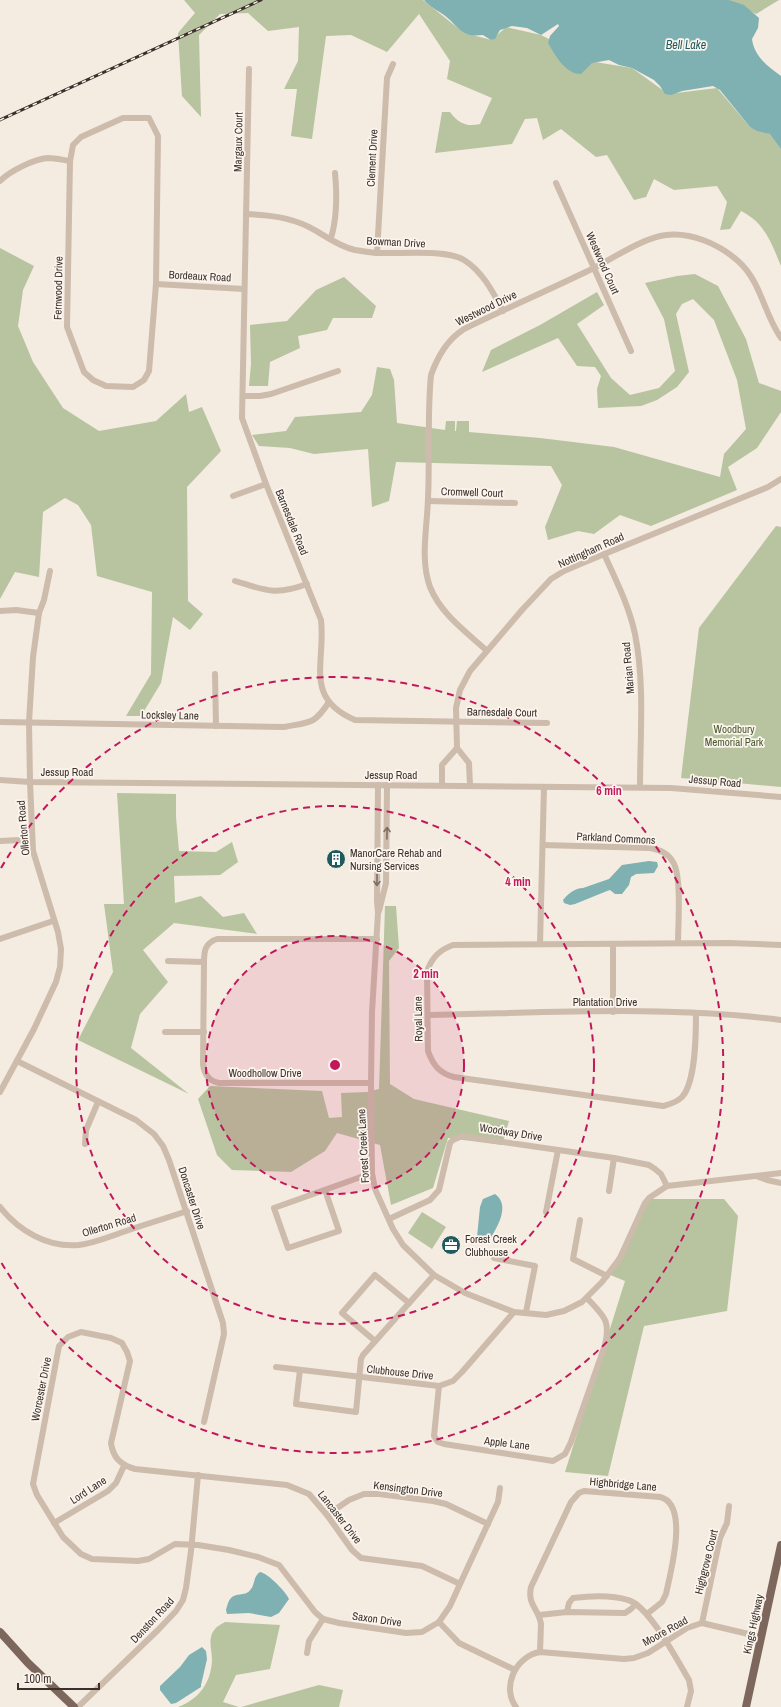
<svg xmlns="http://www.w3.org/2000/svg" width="781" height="1707" viewBox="0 0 781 1707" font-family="'Archivo Narrow',sans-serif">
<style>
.green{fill:#b8c4a0}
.water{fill:#7fb0b2}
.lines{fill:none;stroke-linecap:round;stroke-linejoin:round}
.minor{stroke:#cdbbac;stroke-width:6}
.major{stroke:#7d675c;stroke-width:8}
.rail-casing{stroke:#3b302b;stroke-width:3}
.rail{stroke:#fbf5ee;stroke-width:1.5;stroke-dasharray:4.5;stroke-linecap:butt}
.oneway{stroke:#7d6f65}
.ring{fill:none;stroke:#c2185b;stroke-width:2;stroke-dasharray:7 5}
.labels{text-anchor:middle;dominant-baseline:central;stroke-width:3.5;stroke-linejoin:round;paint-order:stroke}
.street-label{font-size:11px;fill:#3b302b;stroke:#fbf5ee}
.park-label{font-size:11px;fill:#4a5a2e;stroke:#fbf5ee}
.poi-label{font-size:11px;fill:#3b302b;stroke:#fbf5ee;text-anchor:start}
.water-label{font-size:12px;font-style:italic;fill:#1f5a5e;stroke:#fbf5ee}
.centre{fill:#c2185b;stroke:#fbf5ee;stroke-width:2}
.ring-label{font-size:12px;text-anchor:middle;font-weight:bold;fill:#c2185b;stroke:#fbf5ee;stroke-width:3.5;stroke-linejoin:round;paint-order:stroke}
</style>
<rect width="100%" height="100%" fill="#f4ebe1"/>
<g class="green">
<path d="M184,0H423L464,33L492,40L506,27L541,35L595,62L632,68L668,94L717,88L750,127L770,134L781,144V266C771,242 765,223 741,211L730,229L720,230L727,202L717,186L674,190L654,179L646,197L634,200L607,155L596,157L561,129L543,140L537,118L525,119L512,144L435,153L442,112H450C459,124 467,127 480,124L492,98L447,79L450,61L419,14L387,52L351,35L326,36L312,139L291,136L297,89H284L298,61L299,27L268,31L248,13L220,14L199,35L201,117L182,96L178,33L195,13Z"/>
<polygon points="729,0 779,0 756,14"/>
<polygon points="0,248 34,266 23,290 18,326 33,362 63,408 99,431 156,421 186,394 189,412 202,407 221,451 187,487 188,601 203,614 190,630 173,617 161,683 141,716 126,716 151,674 152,592 97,576 91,525 78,505 65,498 43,512 39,577 15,572 0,599"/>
<polygon points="695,274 718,286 746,339 759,383 781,391 781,412 757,448 728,467 737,490 651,526 620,515 594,534 578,531 548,540 545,527 562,485 551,466 396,462 389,501 372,507 368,449 314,454 290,448 259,446 252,435 286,431 295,417 361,412 372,395 377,367 390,369 394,380 397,423 445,430 446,421 455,421 455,431 456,431 457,421 469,421 469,432 540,438 614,447 720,477 724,454 746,429 737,380 714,320 693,299 682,304 676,314 689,372 677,387 657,400 641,406 598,408 597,389 601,376 595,367 577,366 558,338 482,372 491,350 540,325 597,292 604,305 577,324 611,378 630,395 659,388 675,371 664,319 645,283 677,276"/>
<polygon points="344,277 376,306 372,318 333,318 327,330 298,336 300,348 270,362 268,386 249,386 251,364 250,325 287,321 316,290"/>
<polygon points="776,526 781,527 781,787 681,778 699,628"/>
<polygon points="117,793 176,794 176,817 179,851 216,852 232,842 238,862 220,875 174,876 175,903 201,896 223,917 244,913 257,934 174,923 143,950 168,982 140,1014 131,1048 189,1094 78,1040 113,972 104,904 124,904"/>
<polygon points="385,906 396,906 399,948 389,961 390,1084 414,1099 509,1121 502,1145 448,1138 433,1188 391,1205 380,1145 337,1133 325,1151 291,1172 232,1170 217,1155 198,1099 210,1086 322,1091 329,1118 342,1117 341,1093 367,1092 379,1089"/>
<polygon points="648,1199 724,1199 738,1216 727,1311 644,1326 608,1476 565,1472 625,1281 608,1274"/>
<polygon points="422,1212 446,1227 432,1249 408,1233"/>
<path d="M225,1622L280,1625L270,1669L236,1675L223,1702L239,1707H178C199,1699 211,1683 212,1660C212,1649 207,1638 215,1629C217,1626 222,1624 225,1622Z"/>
<polygon points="319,1685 343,1690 339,1707 241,1707"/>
</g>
<g class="water">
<path d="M424,0H729L744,5L759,18L758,28L752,39C754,56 768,67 781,76V149L770,134L757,131L750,127L720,90L713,86L682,91L671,95L665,94L660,86L654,80L632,68L619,65L609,60L592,63L581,74C565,74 555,55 548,43L550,36L559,26L558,24L541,35L527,28L512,26L500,30L495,39L491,40L483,35C460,38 460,27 444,15C437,10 430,7 424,0Z"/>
<path d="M649,861L657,862L658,866L654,873L636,874L631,877L629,885L622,894H615L610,890L607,891L575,904L570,905L564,903L563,900C568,894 575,888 583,888L609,879L622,865Z"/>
<path d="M495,1194C509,1204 500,1222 493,1234C491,1238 490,1241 486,1244H482V1241L477,1237L480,1207L483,1199Z"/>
<path d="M260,1572C268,1573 286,1592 289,1599L279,1613L271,1617L249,1613L227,1614L226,1610C227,1607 228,1601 231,1598C237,1592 246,1597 251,1589C255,1584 253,1577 260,1572Z"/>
<polygon points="202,1647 206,1651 207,1659 201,1685 201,1687 176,1703 171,1704 160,1690 160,1686 180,1667 189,1655"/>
</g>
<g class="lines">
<g class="minor">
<path d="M249,69L242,418L266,484L321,620C326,662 303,698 355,720L547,723"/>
<polygon points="123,118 149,118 158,136 156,284 149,371 144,380 133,387 106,386 93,380 84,372 67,327 70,161 73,145 81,137"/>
<path d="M0,181C10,171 34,159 48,158C55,158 63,160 70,161"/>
<polyline points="556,183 631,351"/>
<path d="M246,214C268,215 289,217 309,227C323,234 339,247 355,250C363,251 371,253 379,253C401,254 446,249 464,260C483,272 493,292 503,311"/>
<path d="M331,238C337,218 337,194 335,173"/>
<polyline points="377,253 387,78 393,64"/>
<polyline points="156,284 244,289"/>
<polyline points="243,396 260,396 271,394 338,371"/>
<polyline points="233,496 266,484"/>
<polyline points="428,501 515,503"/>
<path d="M604,554C616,580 629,606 635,634C645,684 640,736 640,787"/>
<path d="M235,581C265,590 275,596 307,584"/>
<polyline points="0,611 16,610 39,613"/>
<path d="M486,650C465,631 441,614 430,587C420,559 427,529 428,499C430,458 427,416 431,375C438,356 447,340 464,329C507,308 551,289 594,268C613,258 645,237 666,235C691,232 719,244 738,261C761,281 764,314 781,338"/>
<polyline points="215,674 216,726"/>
<path d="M0,722L284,727C310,722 314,725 329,702"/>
<polyline points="457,748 469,763 470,786"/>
<polyline points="0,780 30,782 671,788 781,797"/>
<polyline points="378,785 377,901 378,913 372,1012 371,1083 372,1173 375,1189 393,1229 403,1245 434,1275 465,1293 514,1312 546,1315 564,1311 582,1302 602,1282 620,1258 645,1203 649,1198 667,1186 781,1173"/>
<polyline points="442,785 442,765 457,748 456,708 460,690 470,671 522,610 551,579 564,571 585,562 768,487 781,479"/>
<polyline points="0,841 20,840 32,841"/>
<path d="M543,845L650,848C660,850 668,853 673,862C682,876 678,925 678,943"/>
<polyline points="379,911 386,883 387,785"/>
<polyline points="0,939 53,921"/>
<polyline points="540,944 544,787"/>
<polyline points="613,944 613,1012"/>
<path d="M168,961L204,962C204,951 205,943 217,939H377"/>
<path d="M204,962L203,1064C204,1074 209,1081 219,1083H371"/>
<path d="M696,1013C696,1033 696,1082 682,1097C676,1103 670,1104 663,1106L454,1077C439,1073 433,1065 428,1051L427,972C431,958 439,950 453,945L729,943L781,945"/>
<path d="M428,1015C544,1013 667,1005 781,1020"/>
<polyline points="165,1032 204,1032"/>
<polyline points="17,1061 136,1120 154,1134 163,1146 169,1160 223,1323 224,1334 204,1422"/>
<polyline points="0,1092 34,1029 56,982 60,967 61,949 58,932 33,851 30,782 29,722 33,657 39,613 44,600 50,571"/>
<polyline points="85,1144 86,1130 98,1102"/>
<polyline points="756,1176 767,1180 781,1183"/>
<polyline points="325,1190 339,1231 288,1248 274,1208 372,1173"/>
<polyline points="609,1191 614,1158"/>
<path d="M0,1207C19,1231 48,1248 79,1245C95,1243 111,1236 126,1231C146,1224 167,1218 187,1211"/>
<polyline points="546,1212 558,1150"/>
<polyline points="389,1219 430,1200 439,1190 450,1143 453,1140 462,1136 614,1158 649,1165 655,1169 661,1174 667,1186"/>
<polyline points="580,1220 573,1259 607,1276"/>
<polyline points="494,1258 535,1266 526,1312"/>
<path d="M514,1312L462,1372L453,1381L439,1386L434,1436L438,1442L444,1444L553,1461L565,1454L571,1442L605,1345C611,1319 603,1316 587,1298"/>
<polyline points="375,1341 342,1313 375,1275 409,1303"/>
<polyline points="276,1367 439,1386"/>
<polyline points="300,1370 296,1404 356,1412 361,1359 363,1355 434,1275"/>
<polyline points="327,1515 349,1500 364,1494 379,1494 433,1501 446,1504 488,1524"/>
<polyline points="54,1523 108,1491 116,1483 124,1466"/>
<path d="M460,1584L422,1566L361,1558L352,1550L327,1515L309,1494L287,1485L135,1469C121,1465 113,1458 111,1443L130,1361L127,1352L122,1343L111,1338L81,1332L68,1337L59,1346L33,1484L37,1495L63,1537L81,1554L92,1559L138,1561L149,1559L175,1544L198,1545L229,1550L258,1557L279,1565L315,1612L323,1619L339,1623L406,1633L422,1632L439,1622L450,1606L460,1584L498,1502L500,1488"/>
<path d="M567,1612L569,1603L573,1598C590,1596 612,1595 628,1600C649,1606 677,1660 689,1680L691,1691L687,1707"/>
<polyline points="539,1615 567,1612 625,1613 631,1609 636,1604"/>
<polyline points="439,1622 459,1643 515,1670"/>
<polyline points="702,1623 720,1538 727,1523 729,1506"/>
<path d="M540,1652L541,1624C539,1609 527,1605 531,1587L571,1502L579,1493L584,1491L660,1497C690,1504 670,1574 666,1594L662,1602L647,1614"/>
<polyline points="307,1653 309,1641 323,1619"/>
<polyline points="78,1707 158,1630 176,1611 183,1600 186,1588 191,1551 198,1475"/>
<path d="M516,1707C501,1687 516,1656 540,1652L624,1659L634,1658L648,1653L687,1628L702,1623L761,1637"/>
</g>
<g class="major">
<polyline points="0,1632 28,1663 74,1707"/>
<polyline points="746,1707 781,1545"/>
</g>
<g class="rail-casing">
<polyline id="rail" points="0,120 261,0"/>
</g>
<use href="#rail" class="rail"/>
</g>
<defs><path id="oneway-shaft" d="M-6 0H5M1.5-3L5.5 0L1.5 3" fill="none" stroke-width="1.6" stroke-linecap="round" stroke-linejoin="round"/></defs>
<g class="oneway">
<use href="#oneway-shaft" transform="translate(387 833) rotate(-89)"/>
<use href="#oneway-shaft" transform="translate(377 880) rotate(91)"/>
</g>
<circle cx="335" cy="1065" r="129" fill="#c2185b" fill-opacity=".12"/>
<g class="ring">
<circle cx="335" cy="1065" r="129"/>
<circle cx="335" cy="1065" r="259"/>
<path d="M1 868A388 388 0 1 1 1 1262"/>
</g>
<defs>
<g id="building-disc" transform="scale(1)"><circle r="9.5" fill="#1f5a5e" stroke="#fbf5ee"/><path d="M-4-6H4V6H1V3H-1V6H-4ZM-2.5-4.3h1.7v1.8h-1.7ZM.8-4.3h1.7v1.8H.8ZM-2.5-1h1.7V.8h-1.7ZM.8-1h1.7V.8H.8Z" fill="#fff"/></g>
<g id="office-disc" transform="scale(1)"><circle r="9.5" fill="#1f5a5e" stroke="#fbf5ee"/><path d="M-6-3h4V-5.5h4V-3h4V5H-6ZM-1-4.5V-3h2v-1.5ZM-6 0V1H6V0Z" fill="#fff"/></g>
</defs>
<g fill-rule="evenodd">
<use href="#building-disc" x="336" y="859"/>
<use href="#office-disc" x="451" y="1245"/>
</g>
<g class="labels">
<g class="street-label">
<text transform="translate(238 142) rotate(-89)">Margaux Court</text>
<text transform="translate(372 158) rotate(-87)">Clement Drive</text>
<text transform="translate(396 242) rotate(3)">Bowman Drive</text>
<text transform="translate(603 263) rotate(66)">Westwood Court</text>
<text transform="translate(200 276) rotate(3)">Bordeaux Road</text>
<text transform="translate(58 288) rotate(-89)">Fernwood Drive</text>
<text transform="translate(486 308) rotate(-26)">Westwood Drive</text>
<text transform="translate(472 492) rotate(2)">Cromwell Court</text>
<text transform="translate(292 522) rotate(68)">Barnesdale Road</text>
<text transform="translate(591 550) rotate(-24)">Nottingham Road</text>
<text transform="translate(628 668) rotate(-95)">Marian Road</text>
<text transform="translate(502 712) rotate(1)">Barnesdale Court</text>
<text transform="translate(170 715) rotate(1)">Locksley Lane</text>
<text x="67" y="772">Jessup Road</text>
<text x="391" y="775">Jessup Road</text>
<text transform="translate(715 781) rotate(5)">Jessup Road</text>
<text transform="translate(23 828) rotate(-95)">Ollerton Road</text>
<text transform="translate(616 838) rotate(3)">Parkland Commons</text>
<text x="605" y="1002">Plantation Drive</text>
<text transform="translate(418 1019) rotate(-91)">Royal Lane</text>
<text x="265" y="1073">Woodhollow Drive</text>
<text transform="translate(511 1132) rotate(9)">Woodway Drive</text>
<text transform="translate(363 1146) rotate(-93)">Forest Creek Lane</text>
<text transform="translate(192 1198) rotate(72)">Doncaster Drive</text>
<text transform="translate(109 1225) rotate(-17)">Ollerton Road</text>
<text transform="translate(400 1372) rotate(6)">Clubhouse Drive</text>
<text transform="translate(41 1389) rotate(-79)">Worcester Drive</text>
<text transform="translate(507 1443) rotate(7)">Apple Lane</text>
<text transform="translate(623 1484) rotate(5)">Highbridge Lane</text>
<text transform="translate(408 1489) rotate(7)">Kensington Drive</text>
<text transform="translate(88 1490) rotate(-33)">Lord Lane</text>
<text transform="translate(340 1517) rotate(52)">Lancaster Drive</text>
<text transform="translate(706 1562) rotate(-76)">Highgrove Court</text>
<text transform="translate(377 1619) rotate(8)">Saxon Drive</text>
<text transform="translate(152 1620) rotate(-47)">Denston Road</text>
<text transform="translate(753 1624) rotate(-78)">Kings Highway</text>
<text transform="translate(665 1631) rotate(-29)">Moore Road</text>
</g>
<g class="park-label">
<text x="734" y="729">Woodbury<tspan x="734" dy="13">Memorial Park</tspan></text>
</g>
<g class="poi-label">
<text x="350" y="853">ManorCare Rehab and<tspan x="350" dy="13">Nursing Services</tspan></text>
<text x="465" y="1239">Forest Creek<tspan x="465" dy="13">Clubhouse</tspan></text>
</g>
<g class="water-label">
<text x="686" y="45">Bell Lake</text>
</g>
</g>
<circle cx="335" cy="1065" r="6" class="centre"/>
<g class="ring-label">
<text x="609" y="795">6 min</text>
<text x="518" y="886">4 min</text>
<text x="426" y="978">2 min</text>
</g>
<path d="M18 1683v6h81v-6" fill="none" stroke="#3b302b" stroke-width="2"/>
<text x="24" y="1683" font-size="12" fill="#3b302b" stroke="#fbf5ee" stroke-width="3" paint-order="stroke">100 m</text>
</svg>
